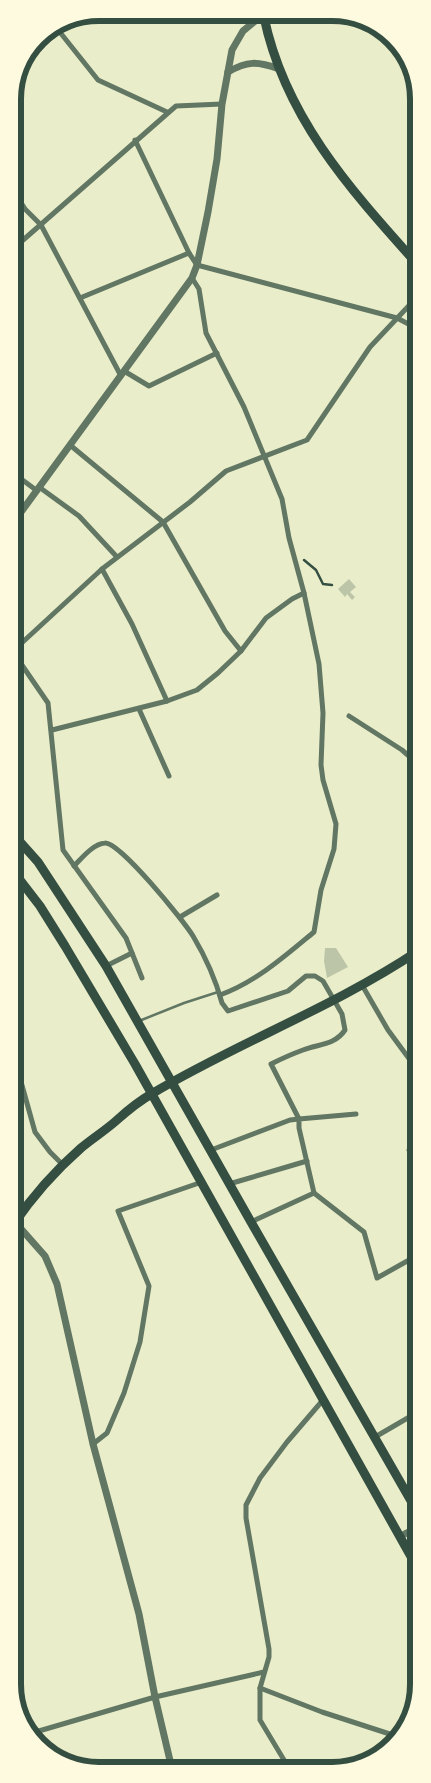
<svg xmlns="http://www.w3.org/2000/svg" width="431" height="1783" viewBox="0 0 431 1783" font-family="Helvetica,sans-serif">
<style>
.building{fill:#bcc5a7}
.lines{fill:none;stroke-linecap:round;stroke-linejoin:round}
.path{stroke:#344e41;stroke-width:2.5}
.service{stroke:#617663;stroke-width:2.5}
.minor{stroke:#617663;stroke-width:5}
.tertiary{stroke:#617663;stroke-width:7}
.primary{stroke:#344e41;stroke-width:9}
.trunk{stroke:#344e41;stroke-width:9}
.rim{fill:none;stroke:#344e41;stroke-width:6}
</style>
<rect width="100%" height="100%" fill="#e9edc9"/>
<g class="building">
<polygon points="349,579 356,587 350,592 355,597 352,600 347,594 345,597 338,589"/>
<polygon points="325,948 336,948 348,967 327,978 324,961"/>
<polygon points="418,1009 418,1032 408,1015"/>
</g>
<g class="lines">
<polyline class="path" points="304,560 316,570 323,584 332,585"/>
<polyline class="service" points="139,1021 184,1003 218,992"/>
<g class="minor">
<polyline points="209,17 212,21 254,21"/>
<polyline points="55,26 98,80 167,112"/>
<polyline points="135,140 189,253 197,265 397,318 418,329"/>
<polyline points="13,191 25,209 41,225 121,376"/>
<polyline points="14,248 176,106 222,104"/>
<path d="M192,278L199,289L206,333L244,407L282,499L289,538L304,593L319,664L323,713L321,765L323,780L336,824L334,849L321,890L314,932C285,956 256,982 220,995"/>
<polyline points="80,298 189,253"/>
<polyline points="124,371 149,386 217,353"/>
<polyline points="70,445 163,522 225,631 241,651"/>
<polyline points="13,473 36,490"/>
<polyline points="39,487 79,516 117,557"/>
<polyline points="102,569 132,624 167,701"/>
<polyline points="418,572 416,572 418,583"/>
<polyline points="13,651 102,569 190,502 226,471 307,440 370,347 418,296"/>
<polyline points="13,652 48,703 63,850 126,938 142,978"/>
<polyline points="139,709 169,776"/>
<polyline points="349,716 402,750 418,764"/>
<polyline points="52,730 167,701 197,690 218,673 241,651 266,618 292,599 304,593"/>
<path d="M74,866C82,858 93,844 105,843C119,841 184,921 193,936C205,956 216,981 222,1003L228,1011L288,991L306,976H315L323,981L342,1014L345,1030C335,1045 319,1044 303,1050C292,1054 281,1059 271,1064L299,1119L290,1120L211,1150"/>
<polyline points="180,917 217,895"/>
<polyline points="106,966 132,953"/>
<polyline points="362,985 388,1030 413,1064 418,1068"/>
<polyline points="13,1053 35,1132 50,1152 63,1165"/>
<polyline points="418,1132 409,1150 418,1166"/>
<polyline points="229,1184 307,1161"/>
<polyline points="314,1193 299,1128 299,1119 356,1114"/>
<polyline points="251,1222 314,1193 364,1232 377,1278 418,1255"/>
<polyline points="375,1437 418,1412"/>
<polyline points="93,1444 107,1433 124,1393 140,1342 149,1286 118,1211 202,1182"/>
<polyline points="260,1688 322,1712 399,1737"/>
<polyline points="32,1733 155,1697 264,1672"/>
<polyline points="290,1770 260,1720 260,1688 269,1657 269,1649 246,1518 246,1505 260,1478 287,1442 323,1400"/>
</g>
<g class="tertiary">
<path d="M228,72C247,61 257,61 279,69"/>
<polyline points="13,523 192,278 197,265 208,212 217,159 222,104 232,50 243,31 260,17"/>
<polyline points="15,1222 45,1256 57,1284 93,1444 139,1614 155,1697 172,1769"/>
<polyline points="401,1536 418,1527"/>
</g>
<g class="primary">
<path d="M264,17C285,118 351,190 418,265"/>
<path d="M13,1225C32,1197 56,1170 81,1148C93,1138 106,1130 117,1120C128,1110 141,1100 153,1093C239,1042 334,1007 418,951"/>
</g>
<g class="trunk">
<polyline points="13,834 38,862 106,966 251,1222 418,1513"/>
<polyline points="13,871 40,906 65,946 135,1064 418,1569"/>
</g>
</g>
<path d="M0 0H431V1783H0ZM99 21H332A78 78 0 0 1 410 99V1684A78 78 0 0 1 332 1762H99A78 78 0 0 1 21 1684V99A78 78 0 0 1 99 21Z" fill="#fefae0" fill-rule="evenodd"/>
<path class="rim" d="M99 21H332A78 78 0 0 1 410 99V1684A78 78 0 0 1 332 1762H99A78 78 0 0 1 21 1684V99A78 78 0 0 1 99 21Z"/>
</svg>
